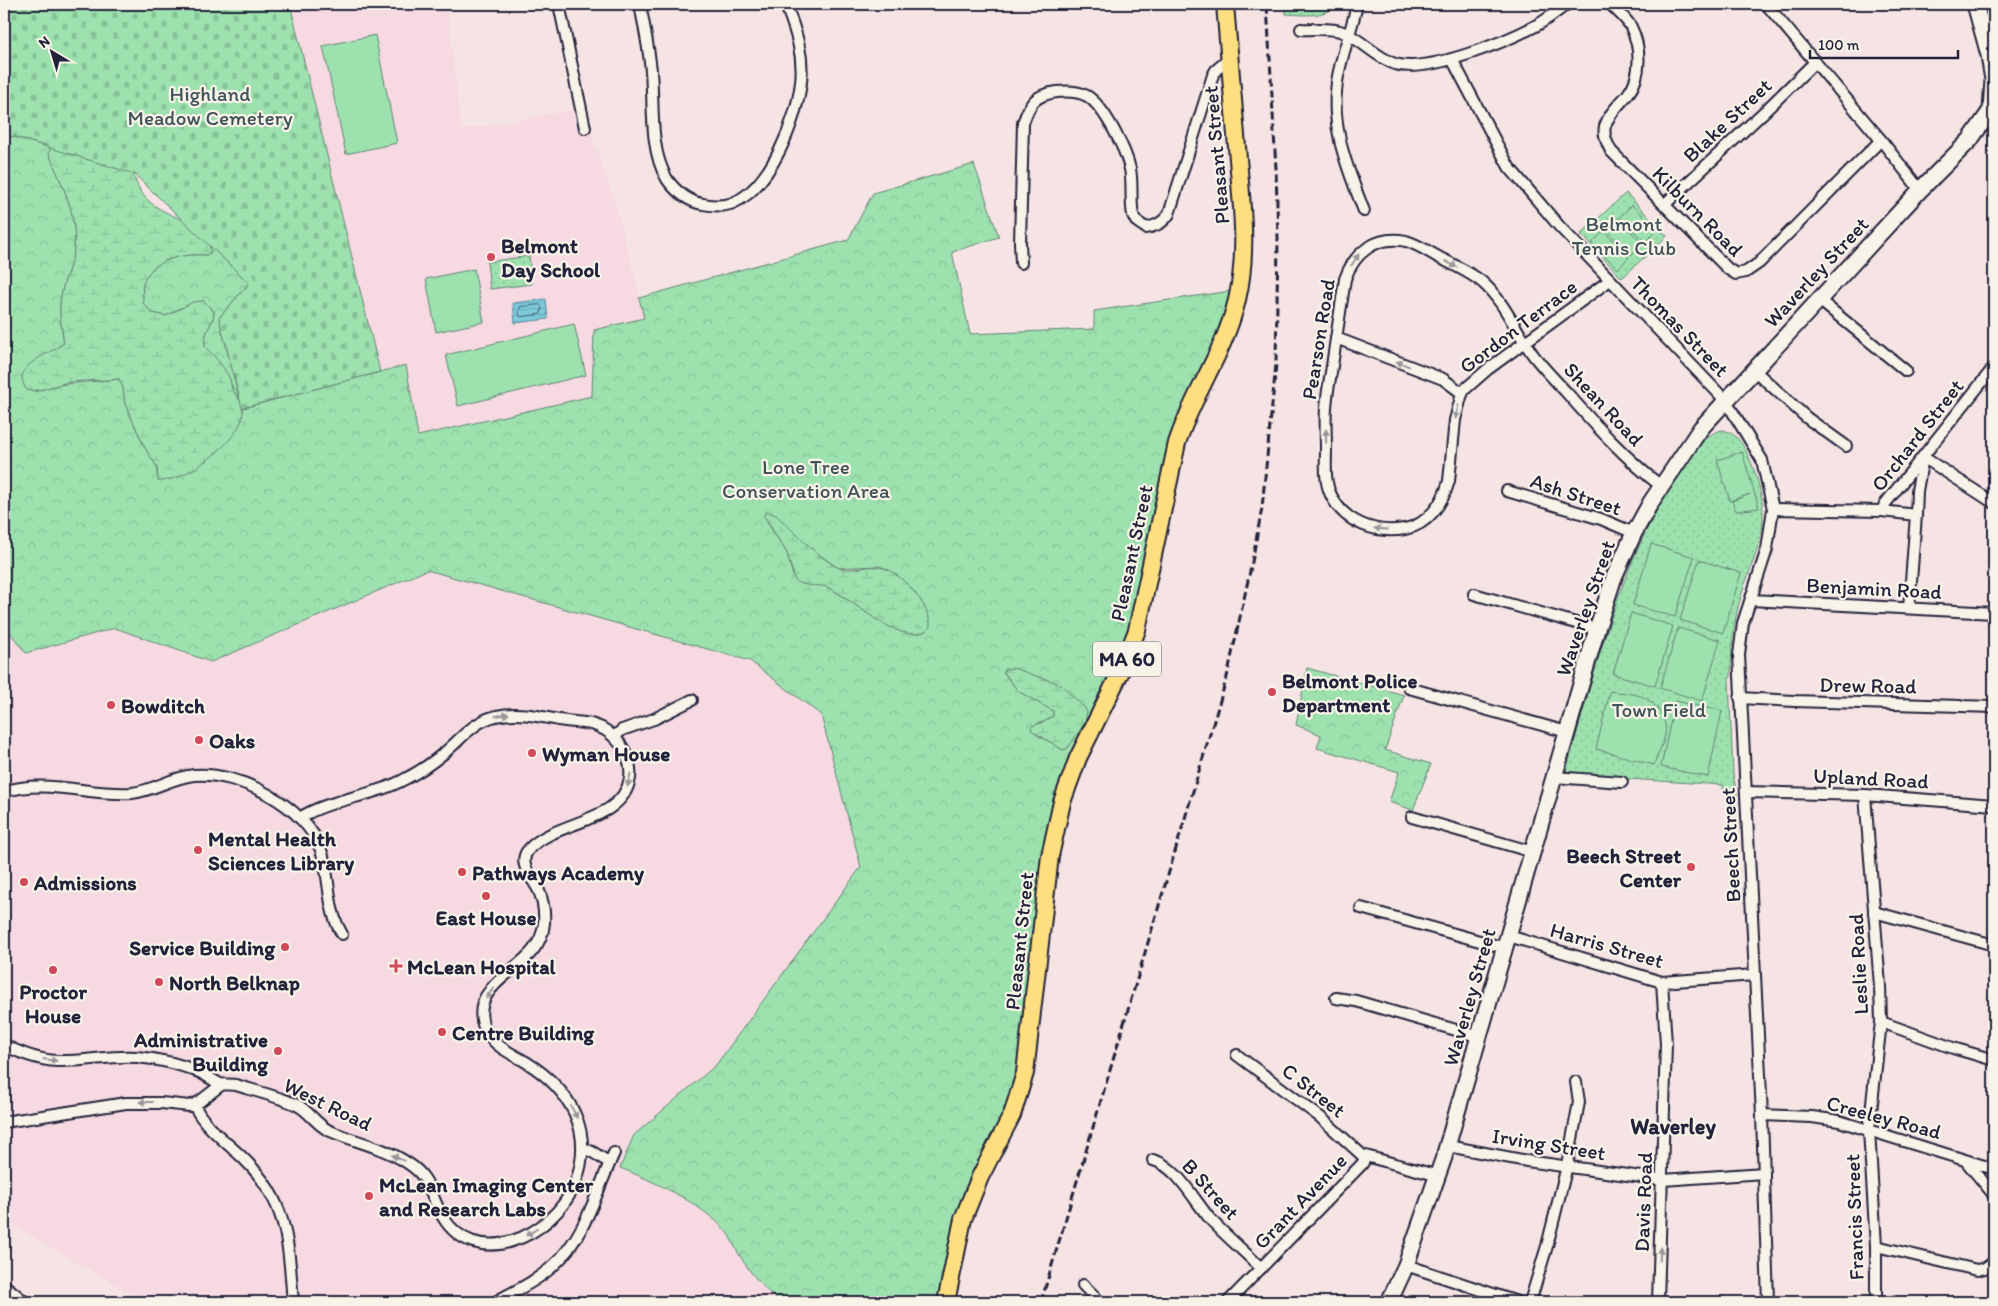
<svg xmlns="http://www.w3.org/2000/svg" width="1998" height="1306" viewBox="0 0 1998 1306" font-family="Itim,sans-serif">
<style>
.built{fill:#f6d9e1}
.green{fill:url(#green-dots);stroke:#608274}
.forest{fill:url(#forest-crowns);stroke:#608274;fill-rule:evenodd}
.wetland{fill:url(#wetland-marsh);stroke:#608274}
.cemetery{fill:url(#cemetery-stones);stroke:#608274}
.pitch{fill:#9de2ae;stroke:#608274}
.water{fill:url(#water-rules);stroke:#59879c}
.lines{fill:none;stroke-linecap:round;stroke-linejoin:round}
.shore{stroke:#46667b;stroke-width:1}
.street-casing{stroke:#22223b;stroke-width:14}
.secondary-casing{stroke:#22223b;stroke-width:19}
.primary-casing{stroke:#22223b;stroke-width:20}
.street{stroke:#f7f3e8;stroke-width:10}
.secondary{stroke:#f7f3e8;stroke-width:15}
.primary{stroke:#fedf80;stroke-width:16}
.rail{stroke:#22223b;stroke-width:3;stroke-dasharray:8 4;stroke-linecap:butt}
.oneway{fill:#97959a}
.poi-dot{fill:#d1495b;stroke:#f7f3e8;stroke-width:2}
.labels{text-anchor:middle;dominant-baseline:central;stroke-width:4.5;stroke-linejoin:round;paint-order:stroke}
.shield{fill:#f7f3e8;stroke:#62616f;stroke-width:1}
.shield-label{font-size:20px;font-weight:bold;fill:#22223b}
.park-label{font-size:21px;fill:#415258;stroke:#f7f3e8}
.street-label{font-size:21px;fill:#22223b;stroke:#f7f3e8}
.poi-label{font-size:21px;font-weight:bold;fill:#22223b;stroke:#f7f3e8;text-anchor:start}
.neighbourhood-label{font-size:22px;font-weight:bold;fill:#22223b;stroke:#f7f3e8}
</style>
<defs>
<pattern id="green-dots" width="8" height="8" patternUnits="userSpaceOnUse" patternTransform="scale(1.25)"><rect width="8" height="8" fill="#9de2ae"/><path d="M2 2h.1M6 6h.1" fill="none" stroke="#87c297" stroke-width="1.8" stroke-linecap="round"/></pattern>
<pattern id="forest-crowns" width="20" height="18" patternUnits="userSpaceOnUse" patternTransform="scale(1.25)"><rect width="20" height="18" fill="#9de2ae"/><path d="M2 6a3 3 0 1 1 6 0M12 15a3 3 0 1 1 6 0" fill="none" stroke="#87c297"/></pattern>
<pattern id="wetland-marsh" width="20" height="14" patternUnits="userSpaceOnUse" patternTransform="scale(1.25)"><rect width="20" height="14" fill="#9de2ae"/><path d="M1 5h8M5 5V1M11 12h8M15 12V8" fill="none" stroke="#87c297"/></pattern>
<pattern id="cemetery-stones" width="16" height="16" patternUnits="userSpaceOnUse" patternTransform="scale(1.25)"><rect width="16" height="16" fill="#9de2ae"/><path d="M2 7V4a2 2 0 0 1 4 0v3zM10 15v-3a2 2 0 0 1 4 0v3z" fill="#87c297"/></pattern>
<pattern id="water-rules" width="6" height="5" patternUnits="userSpaceOnUse" patternTransform="scale(1.25)"><rect width="6" height="5" fill="#7dcbdc"/><path d="M0 2.5h6" fill="none" stroke="#6caebe"/></pattern>
</defs>
<rect width="100%" height="100%" fill="#f6e4e4"/>
<filter id="ink" filterUnits="userSpaceOnUse"><feTurbulence type="fractalNoise" baseFrequency=".02" numOctaves="2"/><feDisplacementMap in="SourceGraphic" scale="10" xChannelSelector="R" yChannelSelector="G"/><feConvolveMatrix kernelMatrix="1 2 1 2 8 2 1 2 1" color-interpolation-filters="sRGB"/></filter>
<g filter="url(#ink)">
<g class="built">
<polygon points="290,4 447,4 461,130 583,108 619,217 645,318 594,330 593,396 417,437 406,365 380,372"/>
<polygon points="427,570 750,661 821,715 861,867 716,1065 634,1135 620,1168 644,1177 709,1214 726,1231 741,1258 768,1293 780,1302 145,1302 7,1222 6,1116 4,1115 4,625 26,653 115,628 211,662"/>
</g>
<g class="green">
<path d="M1285,4H1339C1323,18 1306,15 1286,14Z"/>
<polygon points="1626,193 1667,236 1622,278 1581,234"/>
<polygon points="529,256 532,284 490,289 487,262"/>
<path d="M1722,430C1736,432 1742,443 1748,455C1758,478 1766,504 1762,529C1757,559 1741,587 1736,617C1732,637 1731,657 1731,677L1729,679L1733,774L1737,795L1724,794L1723,785L1565,775C1596,669 1619,561 1682,469C1692,455 1703,434 1722,430Z"/>
</g>
<g class="forest">
<path d="M11,136L51,148L49,153C62,186 78,213 74,249C72,265 63,281 61,297C58,313 62,329 64,343L43,357L35,392C62,381 90,383 119,379L123,388L125,404L145,448L157,467V475L243,412V408L406,365L418,436L592,396L594,330L644,318L639,298L848,240L873,193L974,164L999,237L952,252L970,334L1094,329V311L1231,291L1227,310L1140,573L1135,607L1123,649L1076,745L1020,1061L1009,1103L957,1217L949,1248L939,1302H780C765,1290 750,1273 740,1256C735,1248 731,1237 725,1230C702,1204 652,1180 620,1168L634,1135L716,1065L861,867L821,715L750,661L427,570L211,662L115,628L26,653L4,625V146ZM767,522L810,548L838,568L878,566L887,569L898,576L911,588L924,606L930,621L926,631C897,645 852,598 827,587C816,582 804,579 793,576L787,553ZM1005,669L1046,679L1062,748L1037,735L1038,723L1044,722L1053,716V711L1018,691L1005,674L1003,672Z"/>
<path d="M210,246L249,283L219,318L239,398L233,390L229,378L205,347C203,330 213,326 214,312L210,306L180,308L166,316L152,313L143,303C143,297 142,290 143,284C150,259 185,253 206,255L211,252Z"/>
<polygon points="1307,668 1404,695 1385,750 1431,764 1413,810 1389,802 1399,772 1317,748 1321,735 1296,725"/>
</g>
<g class="wetland">
<path d="M51,146L130,166C135,179 139,194 151,203C172,220 206,221 211,252L206,255C185,253 150,259 143,284C142,290 143,297 143,303L152,313L166,316L193,302L204,301L214,312C213,326 203,330 205,347C214,355 223,366 229,377C231,381 231,385 232,388C236,397 243,401 243,412C243,440 184,483 158,481L157,467L145,448L125,404L123,388L119,379C103,381 87,380 72,382C57,383 41,393 27,390C8,366 49,355 64,343C62,329 58,312 61,297C63,281 72,265 74,249C78,212 62,187 49,153Z"/>
<path d="M768,512L776,515C796,533 814,554 837,567C849,573 866,565 879,567C899,569 932,607 930,627C906,653 852,598 829,588C819,583 809,589 795,581L787,553L764,516L765,513Z"/>
<polygon points="1013,668 1060,684 1084,707 1087,712 1085,722 1068,748 1063,750 1031,730 1032,726 1044,722 1053,716 1053,711 1018,691 1003,671 1005,669"/>
</g>
<polygon class="cemetery" points="4,4 290,4 380,372 242,408 219,318 249,283 134,174 12,136 4,146"/>
<g class="pitch">
<polygon points="375,35 397,143 346,154 323,46"/>
<polygon points="1632,205 1657,230 1645,242 1620,217"/>
<polygon points="1618,218 1643,244 1631,255 1606,230"/>
<polygon points="1604,231 1629,257 1618,269 1592,243"/>
<polygon points="474,269 484,322 436,332 426,279"/>
<polygon points="574,324 586,375 458,406 446,355"/>
<polygon points="1742,452 1759,508 1736,511 1732,501 1750,494 1730,501 1717,460"/>
<polygon points="1651,544 1694,557 1675,617 1633,605"/>
<polygon points="1699,560 1741,573 1723,633 1680,620"/>
<polygon points="1631,613 1673,626 1655,686 1613,674"/>
<polygon points="1678,628 1720,640 1702,701 1660,688"/>
<path d="M1610,691C1621,693 1636,693 1645,698C1658,705 1668,721 1665,735C1663,745 1657,755 1654,765L1596,749Z"/>
<polygon points="1675,701 1722,711 1708,777 1661,767"/>
</g>
<polygon class="water" points="546,299 548,319 515,323 513,303"/>
<g class="lines">
<polygon class="shore" points="540,305 542,307 541,314 521,317 519,315 520,307"/>
<g class="street-casing">
<g id="street">
<polyline points="559,4 585,128"/>
<path d="M640,4C644,26 649,49 651,71C654,105 649,149 667,179C675,191 689,202 703,204C713,206 723,207 733,203C771,187 797,119 801,82C804,55 796,32 787,8L784,4"/>
<path d="M1357,4C1352,30 1341,55 1337,82C1330,128 1348,169 1364,211"/>
<path d="M1610,4C1617,11 1626,18 1631,27C1641,47 1642,76 1628,94C1620,104 1609,113 1605,126C1603,135 1607,143 1611,151L1728,269L1736,274L1746,272L1759,263L1881,140"/>
<polyline points="1766,4 1881,140 1920,190"/>
<path d="M1301,29C1314,30 1330,27 1343,32C1361,39 1375,57 1395,64C1428,74 1508,41 1539,24C1549,18 1558,11 1567,4"/>
<polyline points="1452,59 1509,167 1559,226 1726,401 1762,460 1773,509 1767,549 1743,623 1739,655 1762,1115 1768,1302"/>
<polyline points="1665,204 1765,111 1815,62"/>
<path d="M1021,263L1020,243L1023,123C1030,103 1034,95 1057,92C1068,91 1078,91 1087,96C1104,106 1126,150 1130,169C1133,184 1130,200 1133,215L1136,221L1146,228C1156,226 1163,223 1169,214L1213,75L1216,70L1229,59"/>
<path d="M1610,280L1488,369L1464,390L1461,397L1455,420L1449,481C1443,503 1428,525 1405,529C1376,534 1344,523 1331,495C1324,481 1326,464 1326,450C1326,436 1325,421 1326,408C1327,391 1331,375 1333,359C1337,332 1341,306 1345,279C1354,253 1376,235 1406,241C1417,244 1429,252 1440,258C1454,265 1469,272 1482,282C1505,302 1516,332 1534,356C1544,369 1556,381 1567,393C1596,426 1626,459 1661,486"/>
<polyline points="1818,299 1906,371"/>
<polyline points="1336,338 1443,379 1462,393"/>
<polyline points="1755,371 1807,418 1846,446"/>
<polyline points="1507,491 1601,519 1634,533"/>
<polyline points="1773,509 1882,511 1885,504 1994,367"/>
<polyline points="1882,511 1916,515 1909,608"/>
<polyline points="1916,515 1917,491 1923,457 1994,503"/>
<polyline points="1474,594 1597,629"/>
<polyline points="1751,600 1994,613"/>
<polyline points="1409,688 1567,732"/>
<polyline points="1740,698 1794,701 1994,707"/>
<polyline points="614,737 622,730 654,719 692,700"/>
<polyline points="1554,777 1622,782"/>
<path d="M4,792C45,778 90,796 132,793C153,791 172,777 194,775C238,771 306,806 321,850C331,877 326,908 342,934"/>
<polyline points="1746,792 1865,795 1994,805"/>
<polyline points="1865,795 1880,986 1881,1022 1869,1130 1876,1246 1876,1302"/>
<polyline points="1412,817 1533,852"/>
<polyline points="1361,908 1505,948"/>
<polyline points="1874,912 1994,945"/>
<polyline points="1509,936 1662,982 1755,975"/>
<polyline points="1336,998 1356,1001 1480,1037"/>
<polyline points="1881,1022 1953,1048 1994,1060"/>
<path d="M4,1045C20,1053 38,1060 57,1061C84,1062 110,1055 137,1057C158,1059 180,1064 199,1072C206,1075 214,1081 220,1084C225,1085 231,1084 236,1085C252,1090 283,1098 297,1105C309,1111 316,1124 328,1130C354,1142 385,1147 409,1164C431,1178 430,1196 443,1217C458,1242 484,1250 512,1241C539,1233 564,1210 575,1184C595,1132 571,1090 526,1062C513,1054 497,1048 488,1034C480,1023 479,1008 486,996C503,968 541,960 544,923C545,912 543,901 539,891C533,878 516,863 529,849C556,820 623,823 630,778C633,753 614,730 591,724C581,722 570,722 559,720C539,716 517,711 496,716C474,721 461,739 444,753C432,763 419,772 405,779C373,797 328,799 300,818"/>
<polyline points="1237,1055 1320,1117 1362,1155 1439,1176"/>
<path d="M194,1105C205,1128 228,1143 246,1161C289,1204 288,1245 293,1302"/>
<polyline points="1762,1115 1812,1117 1839,1121 1994,1169"/>
<polyline points="4,1122 126,1103 161,1103 190,1106 199,1102 221,1085"/>
<polyline points="1448,1146 1527,1161 1663,1180 1764,1173"/>
<path d="M583,1149C594,1150 600,1159 610,1162"/>
<path d="M1153,1160C1177,1166 1195,1202 1211,1220C1227,1237 1245,1252 1261,1268"/>
<polyline points="1966,1161 1994,1195"/>
<polyline points="1876,1246 1977,1270 1985,1268 1994,1262"/>
<polyline points="1406,1265 1517,1302"/>
<polyline points="4,1285 25,1302"/>
<polyline points="1083,1285 1100,1302"/>
<path d="M495,1302C515,1291 537,1281 554,1265C585,1237 597,1190 614,1153"/>
<polyline points="1228,1302 1362,1164 1366,1157"/>
<polyline points="1530,1302 1547,1246 1567,1166 1579,1102 1576,1082"/>
<polyline points="1658,1302 1666,1044 1662,982"/>
</g>
</g>
<g class="secondary-casing">
<polyline id="secondary" points="1389,1302 1406,1265 1444,1157 1597,629 1614,577 1634,533 1651,502 1701,428 1920,190 1970,140 1991,110 1993,80 1989,55 1975,4"/>
</g>
<g class="primary-casing">
<path id="primary" d="M946,1302L963,1219L980,1177L1012,1115L1025,1073L1050,856L1062,802L1078,758L1122,669L1137,630L1177,443C1193,394 1225,351 1237,300C1248,253 1242,207 1238,159C1234,108 1229,56 1225,4"/>
</g>
<use href="#street" class="street"/>
<use href="#secondary" class="secondary"/>
<use href="#primary" class="primary"/>
<polyline class="rail" points="1041,1302 1227,677 1252,562 1262,508 1276,364 1278,239 1276,169 1267,4"/>
</g>
<defs><path id="oneway-solid" d="M-6-.8H1V-3.2L6.5 0L1 3.2V.8H-6Z" transform="scale(1.25)"/></defs>
<g class="oneway">
<use href="#oneway-solid" transform="translate(1355 260) rotate(-56)"/>
<use href="#oneway-solid" transform="translate(1451 264) rotate(27)"/>
<use href="#oneway-solid" transform="translate(1403 364) rotate(-159)"/>
<use href="#oneway-solid" transform="translate(1457 412) rotate(101)"/>
<use href="#oneway-solid" transform="translate(1326 436) rotate(-90)"/>
<use href="#oneway-solid" transform="translate(1381 529) rotate(-174)"/>
<use href="#oneway-solid" transform="translate(502 715) rotate(-9)"/>
<use href="#oneway-solid" transform="translate(629 780) rotate(103)"/>
<use href="#oneway-solid" transform="translate(490 993) rotate(125)"/>
<use href="#oneway-solid" transform="translate(50 1060) rotate(7)"/>
<use href="#oneway-solid" transform="translate(146 1102) rotate(180)"/>
<use href="#oneway-solid" transform="translate(574 1112) rotate(62)"/>
<use href="#oneway-solid" transform="translate(398 1158) rotate(-154)"/>
<use href="#oneway-solid" transform="translate(532 1232) rotate(148)"/>
<use href="#oneway-solid" transform="translate(1660 1254) rotate(-88)"/>
</g>
</g>
<g class="poi-dot">
<circle cx="491" cy="257" r="5"/>
<circle cx="1272" cy="692" r="5"/>
<circle cx="111" cy="705" r="5"/>
<circle cx="199" cy="740" r="5"/>
<circle cx="532" cy="753" r="5"/>
<circle cx="198" cy="850" r="5"/>
<circle cx="1691" cy="867" r="5"/>
<circle cx="462" cy="872" r="5"/>
<circle cx="24" cy="882" r="5"/>
<circle cx="486" cy="896" r="5"/>
<circle cx="285" cy="947" r="5"/>
<path d="M393.5 958.5h5v5h5v5h-5v5h-5v-5h-5v-5h5z"/>
<circle cx="53" cy="970" r="5"/>
<circle cx="159" cy="982" r="5"/>
<circle cx="442" cy="1032" r="5"/>
<circle cx="278" cy="1051" r="5"/>
<circle cx="369" cy="1196" r="5"/>
</g>
<g class="labels">
<rect class="shield" x="1093" y="641.5" width="68" height="35" rx="4"/>
<g class="shield-label">
<text x="1127" y="659">MA 60</text>
</g>
<g class="park-label">
<text x="210" y="93">Highland<tspan x="210" dy="24">Meadow Cemetery</tspan></text>
<text x="1624" y="223">Belmont<tspan x="1624" dy="24">Tennis Club</tspan></text>
<text x="806" y="466">Lone Tree<tspan x="806" dy="24">Conservation Area</tspan></text>
<text x="1659" y="709">Town Field</text>
</g>
<g class="street-label">
<text transform="translate(1727 120) rotate(-43)">Blake Street</text>
<text transform="translate(1216 155) rotate(-95)">Pleasant Street</text>
<text transform="translate(1698 211) rotate(45)">Kilburn Road</text>
<text transform="translate(1816 272) rotate(-47)">Waverley Street</text>
<text transform="translate(1518 326) rotate(-37)">Gordon Terrace</text>
<text transform="translate(1680 326) rotate(46)">Thomas Street</text>
<text transform="translate(1318 339) rotate(-81)">Pearson Road</text>
<text transform="translate(1604 404) rotate(47)">Shean Road</text>
<text transform="translate(1917 435) rotate(-52)">Orchard Street</text>
<text transform="translate(1576 494) rotate(18)">Ash Street</text>
<text transform="translate(1131 553) rotate(-78)">Pleasant Street</text>
<text transform="translate(1874 588) rotate(3)">Benjamin Road</text>
<text transform="translate(1585 608) rotate(-71)">Waverley Street</text>
<text transform="translate(1868 685) rotate(1)">Drew Road</text>
<text transform="translate(1871 778) rotate(3)">Upland Road</text>
<text transform="translate(1730 845) rotate(-93)">Beech Street</text>
<text transform="translate(1019 941) rotate(-84)">Pleasant Street</text>
<text transform="translate(1607 945) rotate(16)">Harris Street</text>
<text transform="translate(1858 964) rotate(-93)">Leslie Road</text>
<text transform="translate(1469 997) rotate(-74)">Waverley Street</text>
<text transform="translate(1314 1090) rotate(38)">C Street</text>
<text transform="translate(328 1104) rotate(26)">West Road</text>
<text transform="translate(1884 1117) rotate(15)">Creeley Road</text>
<text transform="translate(1549 1144) rotate(9)">Irving Street</text>
<text transform="translate(1211 1189) rotate(48)">B Street</text>
<text transform="translate(1300 1201) rotate(-46)">Grant Avenue</text>
<text transform="translate(1643 1202) rotate(-88)">Davis Road</text>
<text transform="translate(1854 1217) rotate(-92)">Francis Street</text>
</g>
<g class="poi-label">
<text x="501" y="245">Belmont<tspan x="501" dy="24">Day School</tspan></text>
<text x="1282" y="680">Belmont Police<tspan x="1282" dy="24">Department</tspan></text>
<text x="121" y="705">Bowditch</text>
<text x="209" y="740">Oaks</text>
<text x="542" y="753">Wyman House</text>
<text x="208" y="838">Mental Health<tspan x="208" dy="24">Sciences Library</tspan></text>
<text x="1681" y="855" text-anchor="end">Beech Street<tspan x="1681" dy="24">Center</tspan></text>
<text x="472" y="872">Pathways Academy</text>
<text x="34" y="882">Admissions</text>
<text x="486" y="917" text-anchor="middle">East House</text>
<text x="275" y="947" text-anchor="end">Service Building</text>
<text x="407" y="966">McLean Hospital</text>
<text x="169" y="982">North Belknap</text>
<text x="53" y="991" text-anchor="middle">Proctor<tspan x="53" dy="24">House</tspan></text>
<text x="452" y="1032">Centre Building</text>
<text x="268" y="1039" text-anchor="end">Administrative<tspan x="268" dy="24">Building</tspan></text>
<text x="379" y="1184">McLean Imaging Center<tspan x="379" dy="24">and Research Labs</tspan></text>
</g>
<g class="neighbourhood-label">
<text x="1673" y="1126">Waverley</text>
</g>
</g>
<rect width="1998" height="1306" fill="none" stroke="#f7f3e8" stroke-width="20"/>
<rect x="10" y="10" width="1978" height="1286" fill="none" stroke="#22223b" stroke-width="2" filter="url(#ink)"/>
<g transform="translate(52 52) rotate(322)" stroke="#f7f3e8" stroke-width="4" paint-order="stroke">
<path d="M0-4L9 19L0 12L-9 19Z" fill="#22223b"/>
<text y="-8" font-size="14" font-weight="bold" text-anchor="middle" fill="#22223b">N</text>
</g>
<path d="M1810 50v8h148v-8" fill="none" stroke="#22223b" stroke-width="2.5"/>
<text x="1818" y="50" font-size="15" fill="#22223b" stroke="#f7f3e8" stroke-width="4" paint-order="stroke">100 m</text>
</svg>
